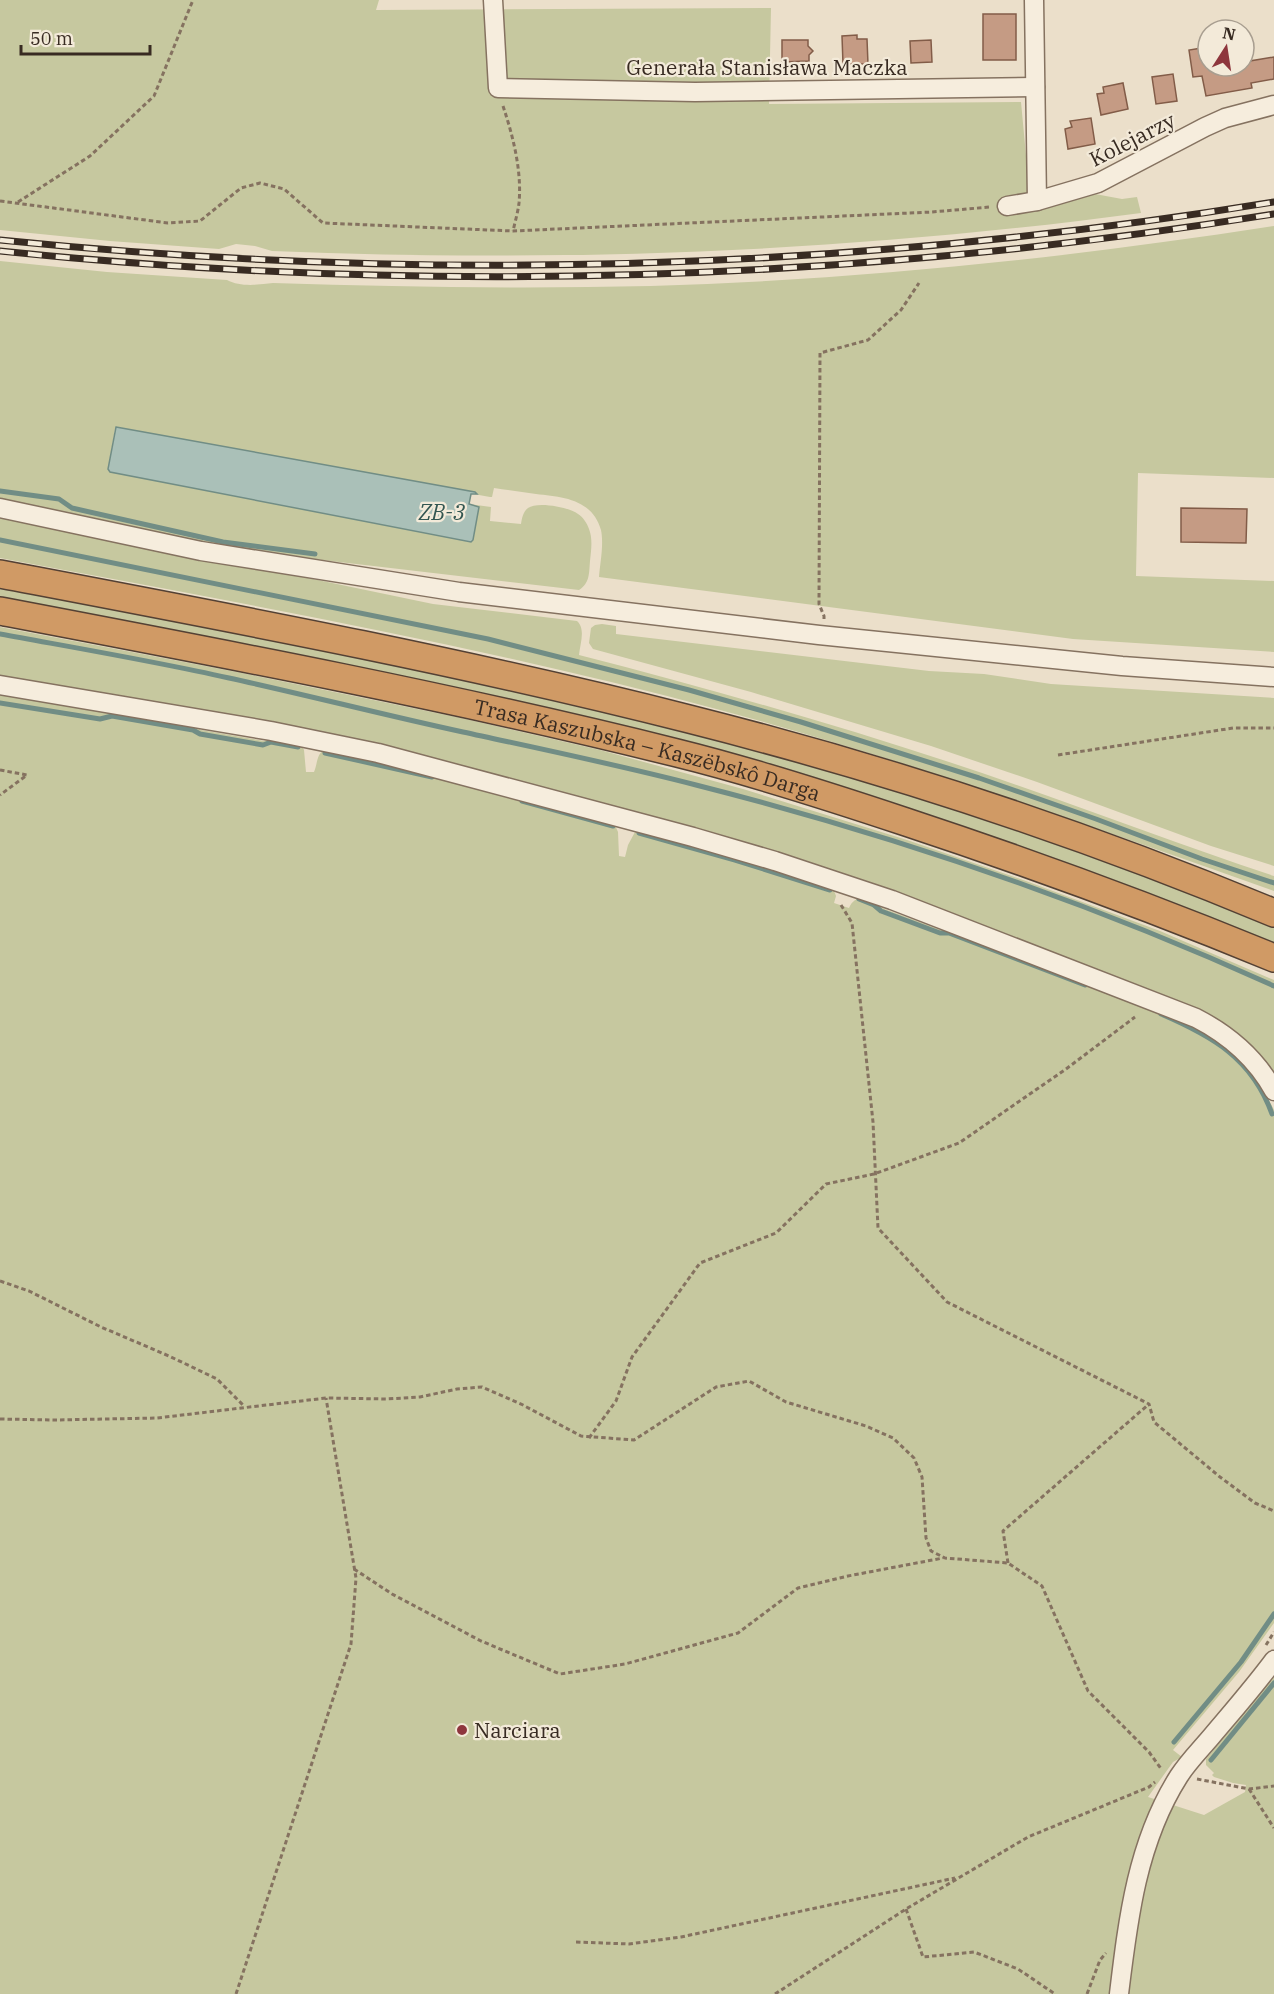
<svg xmlns="http://www.w3.org/2000/svg" width="1274" height="1994" viewBox="0 0 1274 1994" font-family="'IBM Plex Serif',serif">
<style>
.green{fill:#c6c89f}
.water{fill:#aac0b8;stroke:#718d85;stroke-width:1.5}
.lines{fill:none;stroke-linecap:round;stroke-linejoin:round}
.stream{stroke:#718d85;stroke-width:5}
.building{fill:#c59b84;stroke:#825c48;stroke-width:1.5}
.minor-casing{stroke:#857260;stroke-width:21}
.highway-casing{stroke:#544134;stroke-width:30}
.path{stroke:#857260;stroke-width:3;stroke-dasharray:4.5 3;stroke-linecap:butt}
.minor{stroke:#f6eddd;stroke-width:18}
.highway{stroke:#d09a65;stroke-width:27}
.rail-casing{stroke:#382b22;stroke-width:7}
.rail{stroke:#f3ead9;stroke-width:4.5;stroke-dasharray:14;stroke-linecap:butt}
.poi-dot{fill:#8e363d;stroke:#f3ead9;stroke-width:2}
.labels{text-anchor:middle;dominant-baseline:central;stroke-width:4.5;stroke-linejoin:round;paint-order:stroke}
.street-label{font-size:21px;fill:#382b22;stroke:#f3ead9}
.poi-label{font-size:21px;fill:#382b22;stroke:#f3ead9;text-anchor:start}
.water-label{font-size:22px;font-style:italic;fill:#335651;stroke:#f3ead9}
</style>
<rect width="100%" height="100%" fill="#ebdfca"/>
<g class="green">
<path d="M0,0H379L376,10L771,8L769,104L1021,102L1031,209L1095,194L1122,199L1137,197L1141,213C850,252 565,263 272,251L255,246L236,244L219,249L110,241L0,230Z"/>
<path d="M1274,226V478L1138,473L1136,576L1274,581V652L1073,639L599,577C600,563 604,545 601,530C592,499 563,497 536,494C522,492 508,490 494,488L492,497H490L115,429L108,469L110,472L471,542L473,539L479,507L469,504L491,507L490,521L521,524C522,518 523,512 528,508C537,501 569,507 578,514C583,517 587,523 589,529C593,539 591,551 590,561C589,573 590,583 579,590L228,549L0,501V261L107,272L227,280C240,287 257,285 273,283C399,287 525,289 651,286C860,280 1068,258 1274,226Z"/>
<path d="M0,514L433,604L577,621C586,629 580,644 579,655C704,687 827,722 949,762C1058,798 1165,840 1274,876V891C1090,826 908,760 720,710C483,646 241,603 0,558Z"/>
<path d="M0,588C257,636 513,685 766,753C939,799 1108,861 1274,927V944L674,739L486,694L391,674L0,598Z"/>
<polygon points="602,624 616,626 616,634 929,671 984,674 1051,684 1274,698 1274,866 1211,846 1037,782 931,746 751,692 593,649 589,643 591,628 595,625"/>
<polygon points="0,627 242,673 461,718 600,750 743,789 907,840 1026,881 1160,931 1274,980 1274,1076 1251,1049 688,829 0,679"/>
<path d="M0,692L194,725L201,730L264,741L272,738L302,746L304,750L306,772H314C318,763 316,752 327,749L614,823L618,832L619,856L625,857L628,845L635,832L644,830L833,888L836,896L834,903L849,908C856,892 872,898 882,908L941,930L950,929L1200,1029C1234,1050 1257,1074 1274,1110V1623L1239,1672L1173,1750L1182,1757L1173,1762L1148,1797L1204,1815L1245,1792L1246,1785L1233,1783L1214,1777L1212,1775L1214,1773L1206,1765V1759L1274,1677V1994H0Z"/>
</g>
<polygon class="water" points="116,427 475,492 477,494 471,494 469,504 479,507 473,540 471,542 110,472 108,469"/>
<g class="lines">
<g class="stream">
<polyline points="0,491 59,499 72,508 223,542 315,554"/>
<polyline points="0,540 488,639 689,690 801,722 979,778 1096,819 1202,859 1274,883"/>
<path d="M0,634C76,648 153,661 229,678C307,695 384,715 463,732C541,749 619,765 696,785C893,835 1089,902 1274,986"/>
<polyline points="0,703 100,719 112,716 193,730 200,734 263,745 271,742 298,747"/>
<polyline points="325,753 432,777"/>
<polyline points="522,801 613,826"/>
<polyline points="639,833 735,860 830,890"/>
<polyline points="859,899 874,905 881,911 940,933 949,933 1085,985"/>
<path d="M1161,1014C1212,1036 1252,1058 1272,1114"/>
<polyline points="1174,1742 1241,1662 1274,1614"/>
<polyline points="1211,1760 1274,1683"/>
</g>
</g>
<g class="building">
<rect x="983" y="14" width="33" height="46"/>
<polygon points="857,35 857,39 867,39 868,64 843,64 842,36"/>
<polygon points="782,40 808,40 808,46 813,51 809,55 809,61 782,62"/>
<polygon points="931,40 932,62 911,63 910,41"/>
<polygon points="1208,47 1208,66 1244,66 1244,62 1274,57 1274,79 1251,83 1252,88 1206,96 1202,76 1193,77 1189,50"/>
<polygon points="1173,74 1177,101 1156,104 1152,77"/>
<polygon points="1123,83 1128,109 1101,115 1097,94 1104,93 1103,87"/>
<polygon points="1091,118 1095,144 1068,149 1065,129 1072,127 1070,121"/>
<polygon points="1181,508 1247,509 1246,543 1181,542"/>
</g>
<g class="lines">
<g class="minor-casing">
<g id="minor">
<polyline points="493,0 498,88 695,92 1035,87"/>
<polyline points="1034,0 1037,201"/>
<polyline points="1007,206 1037,201 1098,183 1205,127 1225,118 1274,105"/>
<polyline points="0,508 201,551 459,592 819,635 1122,666 1274,677"/>
<path d="M0,685L271,731L378,753L693,837L775,861L892,900L1196,1018C1229,1035 1256,1058 1274,1091"/>
<path d="M1119,1994C1128,1919 1137,1842 1179,1776C1188,1762 1200,1750 1211,1737C1232,1712 1254,1687 1274,1660"/>
</g>
</g>
<g class="highway-casing">
<g id="highway">
<path d="M0,574C231,618 461,661 689,719C887,769 1085,834 1274,913"/>
<path id="s1" d="M0,611C226,654 453,697 677,753C754,772 831,797 906,822C1030,863 1153,908 1274,958"/>
</g>
</g>
<g class="path">
<path d="M503,106C513,136 522,171 519,203C518,212 515,222 513,231"/>
<polyline points="0,201 168,223 200,221 241,188 260,183 284,189 323,223 513,231 932,212 990,207"/>
<polyline points="18,202 90,156 154,96 193,0"/>
<polyline points="824,619 824,616 819,604 820,353 868,340 901,310 919,283"/>
<polyline points="1058,755 1233,728 1274,728"/>
<polyline points="0,770 27,775 0,795"/>
<polyline points="841,905 852,923 873,1122 878,1228 947,1302 1149,1404 1154,1422 1220,1477 1255,1503 1274,1511"/>
<polyline points="0,1281 29,1291 101,1327 169,1356 217,1379 244,1406"/>
<polyline points="0,1419 55,1420 157,1418 326,1398 386,1399 420,1397 457,1389 482,1387 521,1404 581,1436 634,1440 716,1387 749,1381 786,1402 866,1426 893,1438 914,1458 922,1477 926,1538 931,1551 945,1558 1008,1563 1042,1586 1088,1691 1149,1752 1162,1770"/>
<polyline points="589,1438 616,1401 632,1357 700,1263 776,1233 826,1184 874,1174 959,1143 1066,1069 1135,1017"/>
<polyline points="1008,1563 1003,1531 1149,1404"/>
<polyline points="354,1569 392,1594 481,1641 560,1674 625,1664 738,1633 798,1588 848,1576 943,1558"/>
<polyline points="1266,1645 1274,1632"/>
<polyline points="1197,1779 1249,1789 1274,1786"/>
<polyline points="1249,1789 1274,1828"/>
<polyline points="906,1909 923,1957 974,1952 1018,1969 1055,1994"/>
<polyline points="576,1942 629,1944 681,1937 955,1878"/>
<polyline points="236,1994 351,1644 356,1578 326,1398"/>
<polyline points="775,1994 906,1909 1028,1837 1149,1787 1155,1782"/>
<polyline points="1087,1994 1100,1960 1106,1953"/>
</g>
<use href="#minor" class="minor"/>
<use href="#highway" class="highway"/>
<g class="rail-casing">
<g id="rail">
<path d="M0,240C425,283 852,271 1274,202"/>
<path d="M0,251C425,295 852,282 1274,214"/>
</g>
</g>
<use href="#rail" class="rail"/>
</g>
<circle class="poi-dot" cx="462" cy="1730" r="6"/>
<g class="labels">
<g class="street-label">
<text x="767" y="67">Generała Stanisława Maczka</text>
<text transform="translate(1132 139) rotate(-27)">Kolejarzy</text>
<text stroke="none"><textPath href="#s1" startOffset="662">Trasa Kaszubska – Kaszëbskô Darga</textPath></text>
</g>
<g class="poi-label">
<text x="474" y="1730">Narciara</text>
</g>
<g class="water-label">
<text x="442" y="511">ZB-3</text>
</g>
</g>
<g transform="translate(1226 48) rotate(12)"><circle r="28" fill="#f3ead9" stroke="#a89e90" stroke-width="1.5"/>
<path d="M0-4.5L10 22L0 15L-10 22Z" fill="#8e363d"/>
<text y="-9" font-size="16" font-weight="bold" text-anchor="middle" fill="#382b22">N</text>
</g>
<path d="M21 45v9h129v-9" fill="none" stroke="#382b22" stroke-width="3"/>
<text x="30" y="45" font-size="18" fill="#382b22" stroke="#f3ead9" stroke-width="4.5" paint-order="stroke">50 m</text>
</svg>
